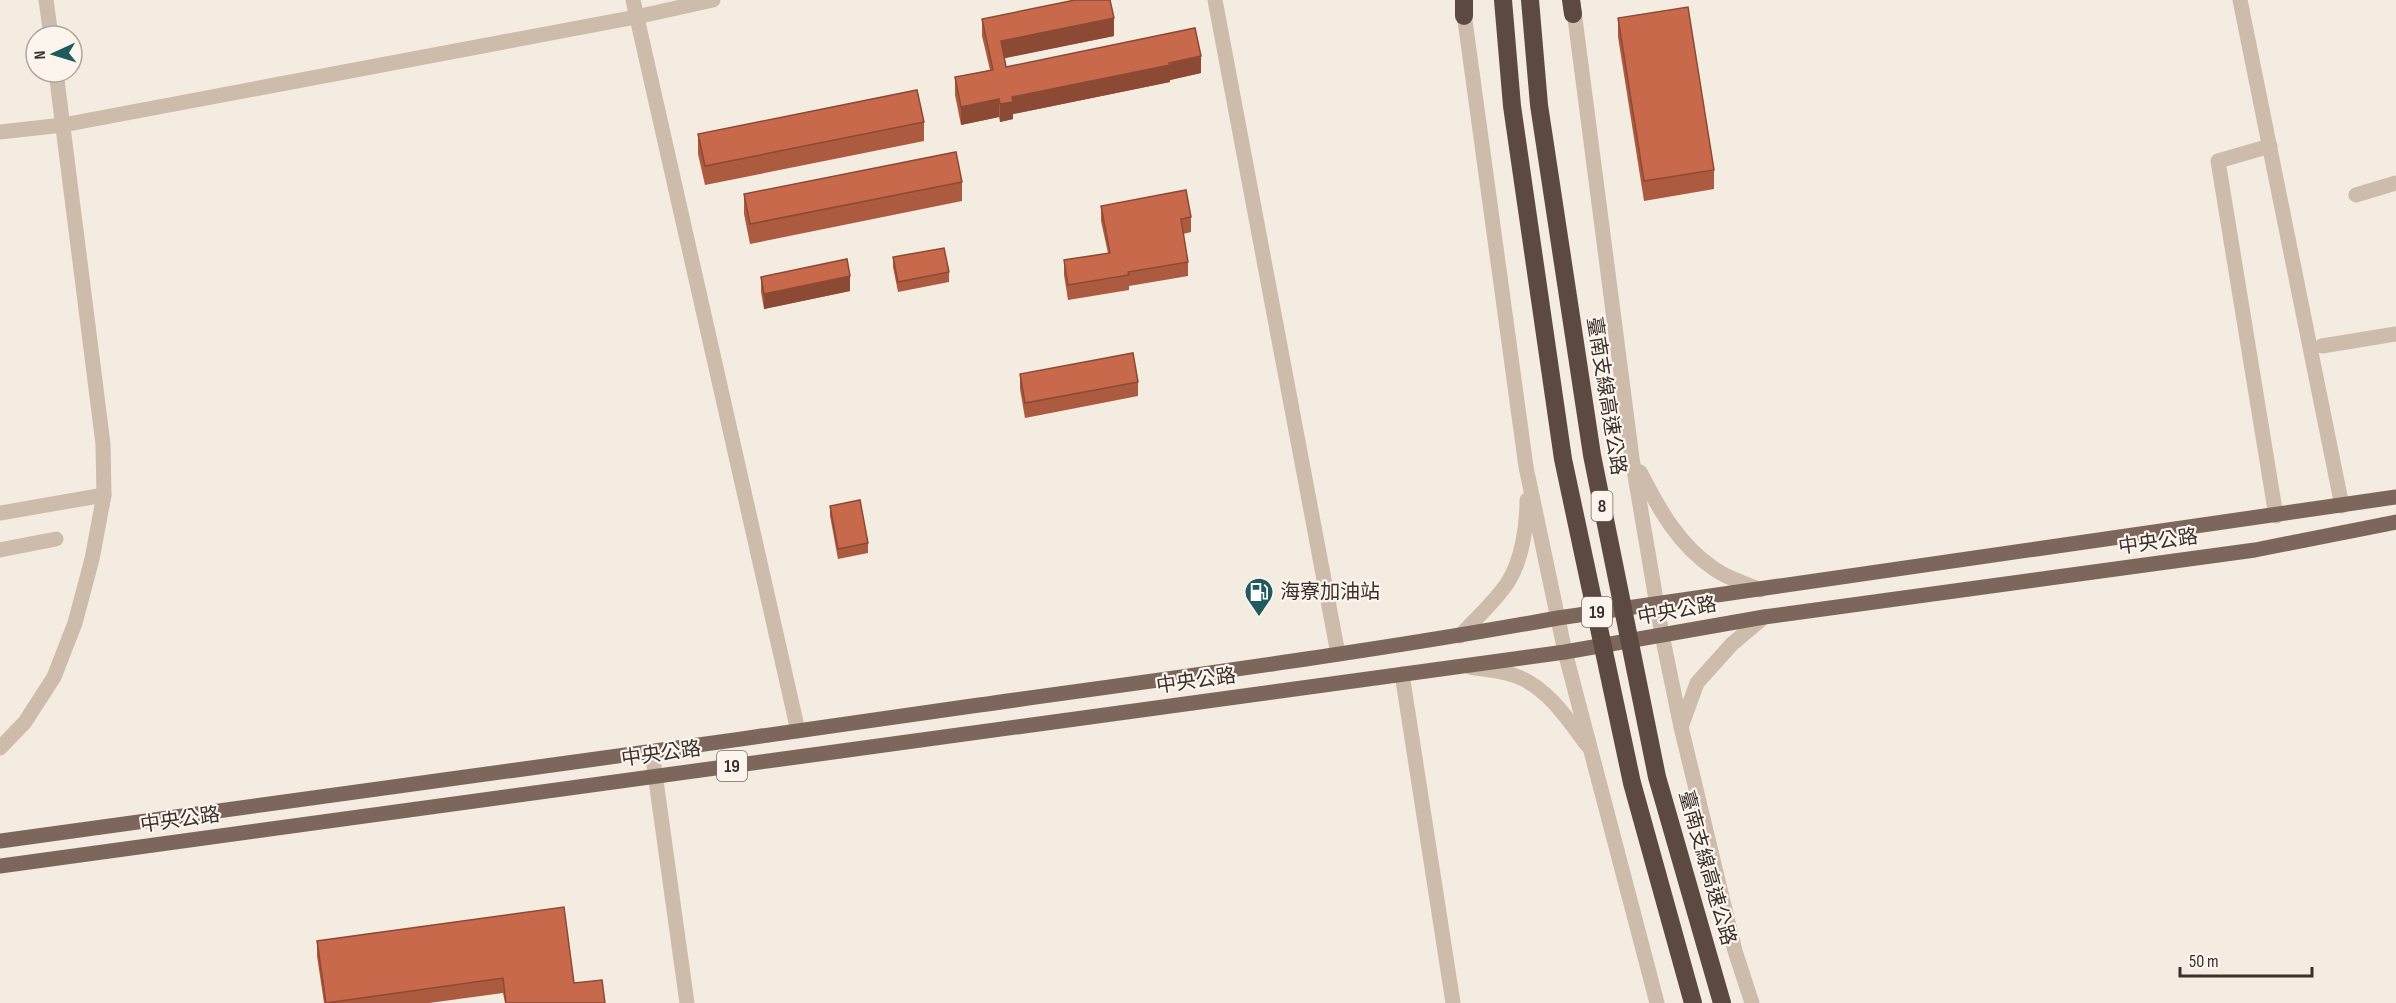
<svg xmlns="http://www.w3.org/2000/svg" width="2396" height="1003" viewBox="0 0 2396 1003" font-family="'Sofia Sans Condensed','Noto Sans TC',sans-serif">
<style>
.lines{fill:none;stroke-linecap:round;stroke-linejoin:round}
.minor{stroke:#cdbbac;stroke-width:15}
.major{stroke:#7d675c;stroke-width:15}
.highway{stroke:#5c4a42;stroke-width:18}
.highway-bridge{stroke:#5c4a42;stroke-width:18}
.wall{fill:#ac5a40}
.shaded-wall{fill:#8c4a34}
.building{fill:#c8694b;stroke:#8c4a34;stroke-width:1.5}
.labels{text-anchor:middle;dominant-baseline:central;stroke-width:4.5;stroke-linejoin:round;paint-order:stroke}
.shield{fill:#fbf5ee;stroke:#756b66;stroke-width:1.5}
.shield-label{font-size:18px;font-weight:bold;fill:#3b302b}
.street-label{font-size:20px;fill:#3b302b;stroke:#fbf5ee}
.poi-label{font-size:20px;fill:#3b302b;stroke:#fbf5ee;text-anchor:start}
</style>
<rect width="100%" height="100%" fill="#f4ebe1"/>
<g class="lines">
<g class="minor">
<polyline points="46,0 51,36"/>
<polyline points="633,0 798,731"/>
<polyline points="1215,0 1338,654"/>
<polyline points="2240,0 2342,506"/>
<polyline points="1573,3 1632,458 1662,635 1681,727 1735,951 1752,1003"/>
<polyline points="1463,6 1526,467 1565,652 1657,1003"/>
<polyline points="0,132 63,125 636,17 713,0"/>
<polyline points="2270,146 2218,161 2276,516"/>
<polyline points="2356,195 2396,183"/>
<polyline points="2322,346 2396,334"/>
<path d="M1640,472C1659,509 1678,544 1713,568C1726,578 1745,583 1760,590"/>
<polyline points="0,513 104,495"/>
<polyline points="0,550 56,539"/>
<path d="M1460,636C1476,618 1495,602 1508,582C1522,560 1527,526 1527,500"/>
<path d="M1470,667C1487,670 1507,671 1521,678C1550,691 1569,721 1587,745"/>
<polyline points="1402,674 1453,1003"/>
<polyline points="1681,727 1697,683 1732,644 1764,617"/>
<polyline points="0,748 25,722 54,677 75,623 92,559 104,495 103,444 56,72"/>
<polyline points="652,752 687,1003"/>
</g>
<g class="major">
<path d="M0,841C327,797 653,752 979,705C1172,678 1366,653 1558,618L2396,497"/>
<polyline points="0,866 1565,652 1764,617 2255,550 2396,522"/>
</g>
<g class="highway">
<polyline points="1464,0 1464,16"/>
<polyline points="1571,0 1573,14"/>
</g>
<g class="highway-bridge">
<polyline points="1503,0 1512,106 1563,459 1632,783 1693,1003"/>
<polyline points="1530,0 1539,105 1592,455 1657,777 1722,1003"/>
</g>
</g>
<g class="wall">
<polygon points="1618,18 1714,170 1714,189 1644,201 1618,37"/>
<polygon points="982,19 1114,36 1004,58 1006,67 1201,73 1170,80 1170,82 1013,114 1013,119 1000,122 999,117 961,125 955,95 955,77 990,70 982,36"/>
<polygon points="924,122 924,141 705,185 698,154 698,134"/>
<polygon points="962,182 962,201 750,244 744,214 744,194"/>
<polygon points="1101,206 1191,217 1191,232 1183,234 1188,262 1188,276 1129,286 1129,290 1068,300 1064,275 1064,260 1108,253 1101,221"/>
<polygon points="893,257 949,272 949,282 898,292 893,267"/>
<polygon points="761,277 850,291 764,309 761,292"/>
<polygon points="1020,374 1138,382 1138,396 1025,418 1020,389"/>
<polygon points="830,506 868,543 868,553 838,559 830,516"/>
<polygon points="317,941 574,983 605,1003 505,1003 503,993 429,1003 324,1003 317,956"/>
</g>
<g class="shaded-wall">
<polygon points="1114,18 1114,36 1001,59 1001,41"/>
<polygon points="1201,56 1201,73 1170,80 1170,82 1013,114 1013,119 1000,122 1000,104 1012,97"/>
<polygon points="999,99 999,117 961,125 961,107"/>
<polygon points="850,276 850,291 764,309 764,294"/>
</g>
<g class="building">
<polygon points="1075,0 1110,0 1114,18 1001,41 1006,67 1195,28 1201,56 1169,63 1170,65 1012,97 1013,102 1000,104 999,99 961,107 955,77 993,70 982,19"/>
<polygon points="1688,7 1714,170 1644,181 1618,18"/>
<polygon points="917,90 924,122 705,166 698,134"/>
<polygon points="956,152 962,182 750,224 744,194"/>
<polygon points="1186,190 1191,217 1181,219 1188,262 1128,272 1129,275 1068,285 1064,260 1110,253 1101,206"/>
<polygon points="944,248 949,272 898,282 893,257"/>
<polygon points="847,259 850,276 764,294 761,277"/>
<polygon points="1133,353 1138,382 1025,403 1020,374"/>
<polygon points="860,500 868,543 838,549 830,506"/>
<polygon points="564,907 574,983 602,980 605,1003 506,1003 503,978 326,1003 317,941"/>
</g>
<defs>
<g id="fuel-pin" transform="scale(1.5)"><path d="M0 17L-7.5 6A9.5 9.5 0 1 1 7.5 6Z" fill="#1f5a5e" stroke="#fbf5ee"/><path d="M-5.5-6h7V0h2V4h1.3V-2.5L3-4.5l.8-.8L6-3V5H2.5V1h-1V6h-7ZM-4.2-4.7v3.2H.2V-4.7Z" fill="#fff"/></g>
</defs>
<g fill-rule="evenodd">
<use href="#fuel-pin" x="1259" y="592"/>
</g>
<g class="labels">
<g class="shield">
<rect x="1591.5" y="491" width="21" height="30" rx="4.5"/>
<rect x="1582" y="597" width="30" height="30" rx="4.5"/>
<rect x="717" y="751" width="30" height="30" rx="4.5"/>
</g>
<g class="shield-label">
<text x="1602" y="506">8</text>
<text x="1597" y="612">19</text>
<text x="732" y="766">19</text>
</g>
<g class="street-label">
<text transform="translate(1606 396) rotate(81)">臺南支線高速公路</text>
<text transform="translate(2158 542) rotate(-8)">中央公路</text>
<text transform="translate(1677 611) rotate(-10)">中央公路</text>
<text transform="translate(1196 681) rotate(-8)">中央公路</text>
<text transform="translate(661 754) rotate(-8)">中央公路</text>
<text transform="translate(180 820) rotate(-8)">中央公路</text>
<text transform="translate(1707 868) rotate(74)">臺南支線高速公路</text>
</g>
<g class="poi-label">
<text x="1280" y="592">海寮加油站</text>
</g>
</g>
<g transform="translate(54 54) rotate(266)"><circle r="28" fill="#fbf5ee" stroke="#aea6a0" stroke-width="1.5"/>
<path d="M0-4.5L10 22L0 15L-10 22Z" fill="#1f5a5e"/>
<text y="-9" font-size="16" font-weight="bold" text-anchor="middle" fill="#3b302b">N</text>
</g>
<path d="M2180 967v9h132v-9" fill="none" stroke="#3b302b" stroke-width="3"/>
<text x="2189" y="967" font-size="18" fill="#3b302b" stroke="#fbf5ee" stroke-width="4.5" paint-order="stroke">50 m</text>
</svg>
